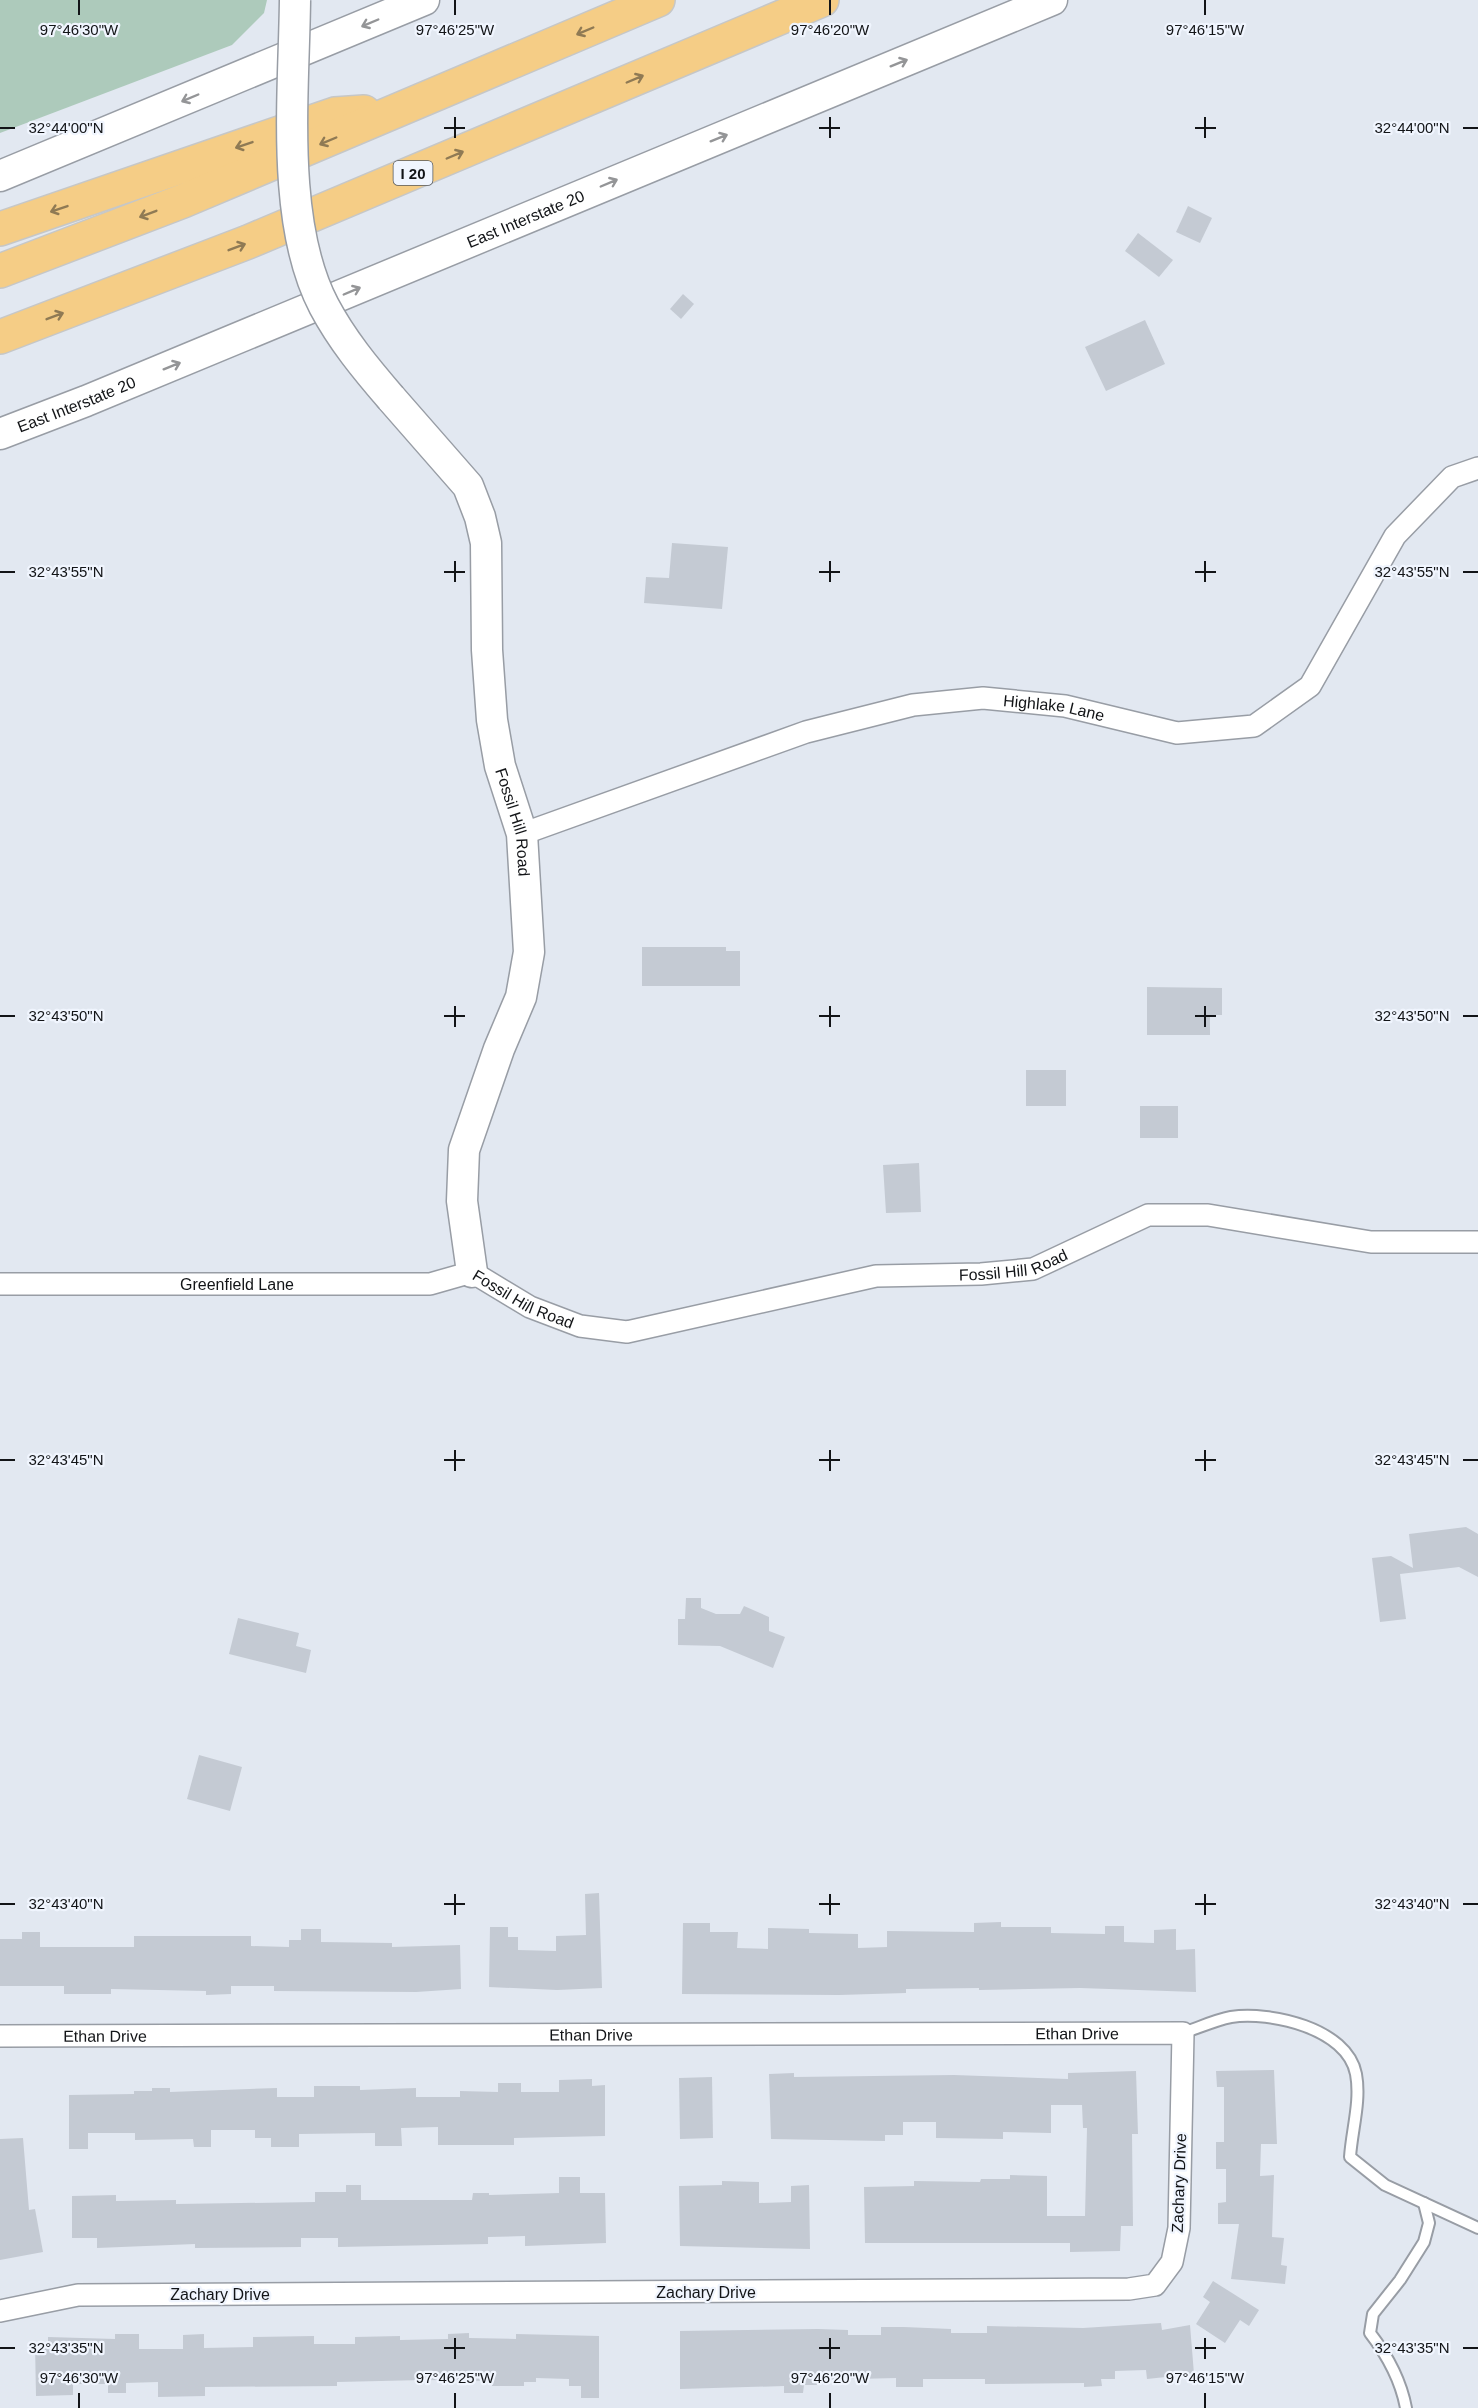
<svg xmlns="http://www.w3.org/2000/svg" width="1478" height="2408" viewBox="0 0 1478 2408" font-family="Arial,sans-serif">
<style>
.green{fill:#adcabb}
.building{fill:#c4cad3}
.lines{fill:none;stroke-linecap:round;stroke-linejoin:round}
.lane-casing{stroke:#989da5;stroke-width:14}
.street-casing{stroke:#989da5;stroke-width:24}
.secondary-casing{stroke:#989da5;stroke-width:33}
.highway-casing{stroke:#c6c7c7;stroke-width:36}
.lane{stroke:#fff;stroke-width:10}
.street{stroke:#fff;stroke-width:21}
.secondary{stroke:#fff;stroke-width:30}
.highway{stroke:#f5cd86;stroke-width:33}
.secondary-bridge-casing{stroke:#989da5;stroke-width:33;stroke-linecap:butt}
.secondary-bridge{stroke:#fff;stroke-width:30}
.oneway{stroke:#949597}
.oneway2{stroke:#8f7a54}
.ticks{fill:none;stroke:#121417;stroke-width:2}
.labels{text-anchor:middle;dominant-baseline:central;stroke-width:4.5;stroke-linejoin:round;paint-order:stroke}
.shield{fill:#f0f5fe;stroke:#55585c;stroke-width:1.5}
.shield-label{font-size:15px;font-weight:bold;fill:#121417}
.street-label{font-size:16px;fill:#121417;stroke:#f0f5fe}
.ticks-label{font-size:15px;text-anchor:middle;fill:#121417;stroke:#f0f5fe;stroke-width:4.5;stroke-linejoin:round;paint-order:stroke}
</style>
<rect width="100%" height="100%" fill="#e2e8f1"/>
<polygon class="green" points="0,0 267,0 264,13 232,45 0,133"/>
<g class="building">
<polygon points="1188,206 1212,218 1200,243 1176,232"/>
<polygon points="1138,233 1173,260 1159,277 1125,251"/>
<polygon points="683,294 694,304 681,319 670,309"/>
<polygon points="1145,320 1165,364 1106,391 1085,347"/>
<polygon points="672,543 728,547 722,609 644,603 646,577 669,578"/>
<polygon points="642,947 726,947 726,951 740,951 740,986 642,986"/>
<polygon points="1147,987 1222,988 1222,1015 1210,1015 1210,1035 1147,1035"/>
<rect x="1026" y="1070" width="40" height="36"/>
<rect x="1140" y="1106" width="38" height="32"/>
<polygon points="919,1163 921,1212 886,1213 883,1165"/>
<polygon points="1466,1527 1478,1534 1478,1577 1459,1567 1400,1574 1406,1619 1380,1622 1372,1558 1391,1556 1413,1568 1409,1534"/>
<polygon points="686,1598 701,1598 701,1608 716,1614 740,1614 744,1606 769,1617 769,1631 785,1637 773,1668 720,1646 678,1645 678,1619 685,1619"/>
<polygon points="238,1618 299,1633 296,1646 311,1650 306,1673 229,1654"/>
<polygon points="199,1755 242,1767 230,1811 187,1799"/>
<polygon points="599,1893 602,1988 557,1990 489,1987 490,1927 508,1927 508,1937 518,1937 518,1950 556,1951 556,1936 586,1935 585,1894"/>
<polygon points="1001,1922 1001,1927 1051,1927 1051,1933 1105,1934 1105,1926 1124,1926 1124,1942 1154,1943 1154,1930 1176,1929 1176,1950 1195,1949 1196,1992 1080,1988 979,1990 979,1988 906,1989 906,1993 839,1995 682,1994 683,1923 710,1923 710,1932 738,1932 737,1948 768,1949 768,1928 809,1929 809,1933 858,1934 858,1948 887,1947 887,1931 974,1932 974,1923"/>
<polygon points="301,1929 321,1929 321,1942 392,1943 392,1947 460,1945 461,1989 416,1992 274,1991 274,1986 231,1986 231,1994 206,1995 206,1991 111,1989 111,1994 64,1994 64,1986 0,1986 0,1939 22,1939 22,1932 40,1932 40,1947 134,1947 134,1936 251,1936 251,1946 289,1947 289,1940 301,1940"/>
<polygon points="1274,2070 1277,2144 1261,2144 1260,2176 1274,2175 1272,2237 1284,2238 1281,2265 1287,2266 1285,2284 1231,2279 1239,2224 1218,2224 1218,2203 1226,2202 1226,2169 1216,2169 1216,2142 1224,2142 1224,2087 1217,2087 1216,2071"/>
<polygon points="1136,2071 1138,2134 1132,2134 1133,2226 1121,2226 1120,2251 1070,2252 1070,2243 865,2243 864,2187 914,2186 914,2181 980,2182 981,2179 1010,2179 1010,2175 1047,2176 1047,2216 1085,2216 1087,2128 1083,2128 1082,2105 1051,2105 1051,2133 1003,2132 1003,2139 936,2138 936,2122 903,2122 903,2135 885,2135 885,2141 771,2139 769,2074 794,2073 794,2077 954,2075 1068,2079 1068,2073"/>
<polygon points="712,2077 713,2138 680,2139 679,2078"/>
<polygon points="592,2079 592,2086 605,2085 605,2136 514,2138 514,2145 438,2145 438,2127 401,2128 402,2146 375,2146 375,2133 299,2134 299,2147 271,2147 271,2138 255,2138 255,2130 211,2130 211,2147 194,2147 193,2139 135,2140 135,2133 88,2133 88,2149 69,2149 69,2095 134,2094 134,2091 152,2091 152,2088 170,2088 170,2092 277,2088 277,2097 314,2097 314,2086 360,2086 360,2090 416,2088 416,2097 460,2097 460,2091 498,2092 498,2083 521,2083 521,2092 559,2092 559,2080"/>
<polygon points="23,2138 29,2210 35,2209 43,2252 0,2260 0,2139"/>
<polygon points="559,2177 580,2177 580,2193 605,2193 606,2243 525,2246 525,2236 488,2237 488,2244 338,2247 338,2238 301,2238 301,2247 195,2248 195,2244 97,2248 97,2238 72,2238 72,2196 116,2195 116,2201 176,2200 176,2204 315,2202 315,2192 346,2192 346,2185 361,2185 361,2200 472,2200 473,2193 489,2193 489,2195 559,2193"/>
<polygon points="722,2181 759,2182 759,2203 791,2202 791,2186 809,2185 810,2249 680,2246 679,2186 722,2185"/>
<polygon points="1213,2281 1259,2310 1249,2326 1240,2320 1225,2343 1196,2324 1210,2302 1203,2297"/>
<polygon points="1161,2323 1162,2330 1190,2325 1194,2374 1147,2379 1146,2370 1115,2371 1115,2379 1101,2379 1102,2386 1084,2387 1084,2383 985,2384 985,2379 923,2379 923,2387 896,2387 896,2378 817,2380 817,2385 804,2385 803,2393 784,2393 784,2386 680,2389 680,2331 818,2329 848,2330 848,2335 881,2335 881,2327 904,2327 951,2329 951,2333 987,2333 987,2326 1083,2328"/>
<polygon points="469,2333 469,2338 516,2339 516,2334 599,2336 599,2398 581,2398 581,2386 569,2386 569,2379 536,2378 536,2382 524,2382 524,2386 492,2386 492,2381 424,2380 337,2382 337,2386 205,2387 205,2396 158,2397 158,2382 126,2383 126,2393 108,2393 108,2384 73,2384 73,2395 36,2396 35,2344 48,2344 48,2337 115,2339 115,2334 139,2334 139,2349 183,2349 183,2335 204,2334 204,2348 253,2347 253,2337 314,2336 314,2344 355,2344 355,2337 400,2336 400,2340 448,2339 448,2334"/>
</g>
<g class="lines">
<g class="lane-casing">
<g id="lane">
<path d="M1183,2033C1198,2028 1215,2020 1231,2017C1270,2011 1347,2028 1356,2074C1361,2101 1352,2129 1350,2157L1385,2185L1478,2228"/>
<path d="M1406,2408C1401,2381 1387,2355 1370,2333L1373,2314L1400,2280L1424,2242L1429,2223L1424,2203"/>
</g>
</g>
<g class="street-casing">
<g id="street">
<path id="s1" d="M522,834L806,732L913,705L983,698L1065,706L1177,733L1254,726L1310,686L1395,536L1452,477L1478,468"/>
<path id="s2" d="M0,1284H430L472,1272L530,1307L580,1326L627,1332L876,1276L981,1274L1033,1269L1148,1215H1208L1371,1242H1478"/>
<path id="s3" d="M0,2036L1183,2033L1179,2228L1172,2262L1155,2285L1129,2289L78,2295L0,2311"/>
</g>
</g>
<g class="secondary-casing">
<g id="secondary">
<polyline points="0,176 424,0"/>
<path id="s4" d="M391,398L468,486L480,517L486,543L487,650L492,720L500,766L522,834L529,952L521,997L499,1049L464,1150L462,1201L472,1272"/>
<path id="s5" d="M0,434L86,401L1052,0"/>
</g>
</g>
<g class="highway-casing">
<g id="highway">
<polyline points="0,229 335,114 364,112"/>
<polyline points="0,271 183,201 658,0"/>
<polyline points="0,337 248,242 822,0"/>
</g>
</g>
<use href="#lane" class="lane"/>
<use href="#street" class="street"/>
<use href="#secondary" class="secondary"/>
<use href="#highway" class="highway"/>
<g class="secondary-bridge-casing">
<path id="secondary-bridge" d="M295,0C294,93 280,222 324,306C342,340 366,369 391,398"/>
</g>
<use href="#secondary-bridge" class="secondary-bridge"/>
</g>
<defs><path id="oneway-shaft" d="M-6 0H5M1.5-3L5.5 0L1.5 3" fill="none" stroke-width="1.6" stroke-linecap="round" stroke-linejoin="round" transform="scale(1.5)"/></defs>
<g class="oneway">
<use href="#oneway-shaft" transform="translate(370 23) rotate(157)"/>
<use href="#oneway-shaft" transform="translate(899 63) rotate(-22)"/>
<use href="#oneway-shaft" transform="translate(190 98) rotate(157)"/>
<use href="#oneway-shaft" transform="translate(719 138) rotate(-22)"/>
<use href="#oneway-shaft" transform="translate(609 183) rotate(-23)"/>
<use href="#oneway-shaft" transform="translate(352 291) rotate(-23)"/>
<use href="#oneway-shaft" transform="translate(172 366) rotate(-22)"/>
</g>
<g class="oneway2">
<use href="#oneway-shaft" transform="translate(585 31) rotate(157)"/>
<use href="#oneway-shaft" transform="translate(635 79) rotate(-23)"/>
<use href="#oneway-shaft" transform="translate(328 141) rotate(157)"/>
<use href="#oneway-shaft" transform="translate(244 145) rotate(161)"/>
<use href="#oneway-shaft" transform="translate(455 155) rotate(-23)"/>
<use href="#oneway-shaft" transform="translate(59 209) rotate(161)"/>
<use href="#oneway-shaft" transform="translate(148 214) rotate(159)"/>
<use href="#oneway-shaft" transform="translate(237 247) rotate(-21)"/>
<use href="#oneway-shaft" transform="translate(55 316) rotate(-21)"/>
</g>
<path class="ticks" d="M79,0V15M455,0V15M830,0V15M1205,0V15M455,117V138M830,117V138M1205,117V138M0,128H15M444,128H465M819,128H840M1195,128H1216M1463,128H1478M455,561V582M830,561V582M1205,561V582M0,572H15M444,572H465M819,572H840M1195,572H1216M1463,572H1478M455,1006V1027M830,1006V1027M1205,1006V1027M0,1016H15M444,1016H465M819,1016H840M1195,1016H1216M1463,1016H1478M455,1450V1471M830,1450V1471M1205,1450V1471M0,1460H15M444,1460H465M819,1460H840M1195,1460H1216M1463,1460H1478M455,1894V1915M830,1894V1915M1205,1894V1915M0,1904H15M444,1904H465M819,1904H840M1195,1904H1216M1463,1904H1478M455,2338V2359M830,2338V2359M1205,2338V2359M0,2348H15M444,2348H465M819,2348H840M1195,2348H1216M1463,2348H1478M79,2393V2408M455,2393V2408M830,2393V2408M1205,2393V2408"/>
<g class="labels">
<rect class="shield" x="393.5" y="161" width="39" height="24" rx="4.5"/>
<g class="shield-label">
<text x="413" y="173">I 20</text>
</g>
<g class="street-label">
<text stroke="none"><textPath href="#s5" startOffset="568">East Interstate 20</textPath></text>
<text stroke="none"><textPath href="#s5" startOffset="82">East Interstate 20</textPath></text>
<text stroke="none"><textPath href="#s1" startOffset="554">Highlake Lane</textPath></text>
<text stroke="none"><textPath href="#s4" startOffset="459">Fossil Hill Road</textPath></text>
<text stroke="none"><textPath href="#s2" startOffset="1036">Fossil Hill Road</textPath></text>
<text stroke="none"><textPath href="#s2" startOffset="237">Greenfield Lane</textPath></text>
<text stroke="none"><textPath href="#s2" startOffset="532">Fossil Hill Road</textPath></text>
<text stroke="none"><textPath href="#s3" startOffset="1077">Ethan Drive</textPath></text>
<text stroke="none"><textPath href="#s3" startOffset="591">Ethan Drive</textPath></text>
<text stroke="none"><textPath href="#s3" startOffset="105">Ethan Drive</textPath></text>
<text transform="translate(1179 2183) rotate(-88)">Zachary Drive</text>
<text x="706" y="2292">Zachary Drive</text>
<text x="220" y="2294">Zachary Drive</text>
</g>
</g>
<g class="ticks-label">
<text x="79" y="35">97°46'30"W</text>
<text x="455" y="35">97°46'25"W</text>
<text x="830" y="35">97°46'20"W</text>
<text x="1205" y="35">97°46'15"W</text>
<text x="66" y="133">32°44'00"N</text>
<text x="1412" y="133">32°44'00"N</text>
<text x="66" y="577">32°43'55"N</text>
<text x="1412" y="577">32°43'55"N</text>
<text x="66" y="1021">32°43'50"N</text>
<text x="1412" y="1021">32°43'50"N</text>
<text x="66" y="1465">32°43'45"N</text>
<text x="1412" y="1465">32°43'45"N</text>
<text x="66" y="1909">32°43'40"N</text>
<text x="1412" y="1909">32°43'40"N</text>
<text x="66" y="2353">32°43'35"N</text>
<text x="1412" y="2353">32°43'35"N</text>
<text x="79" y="2383">97°46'30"W</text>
<text x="455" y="2383">97°46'25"W</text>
<text x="830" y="2383">97°46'20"W</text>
<text x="1205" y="2383">97°46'15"W</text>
</g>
</svg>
